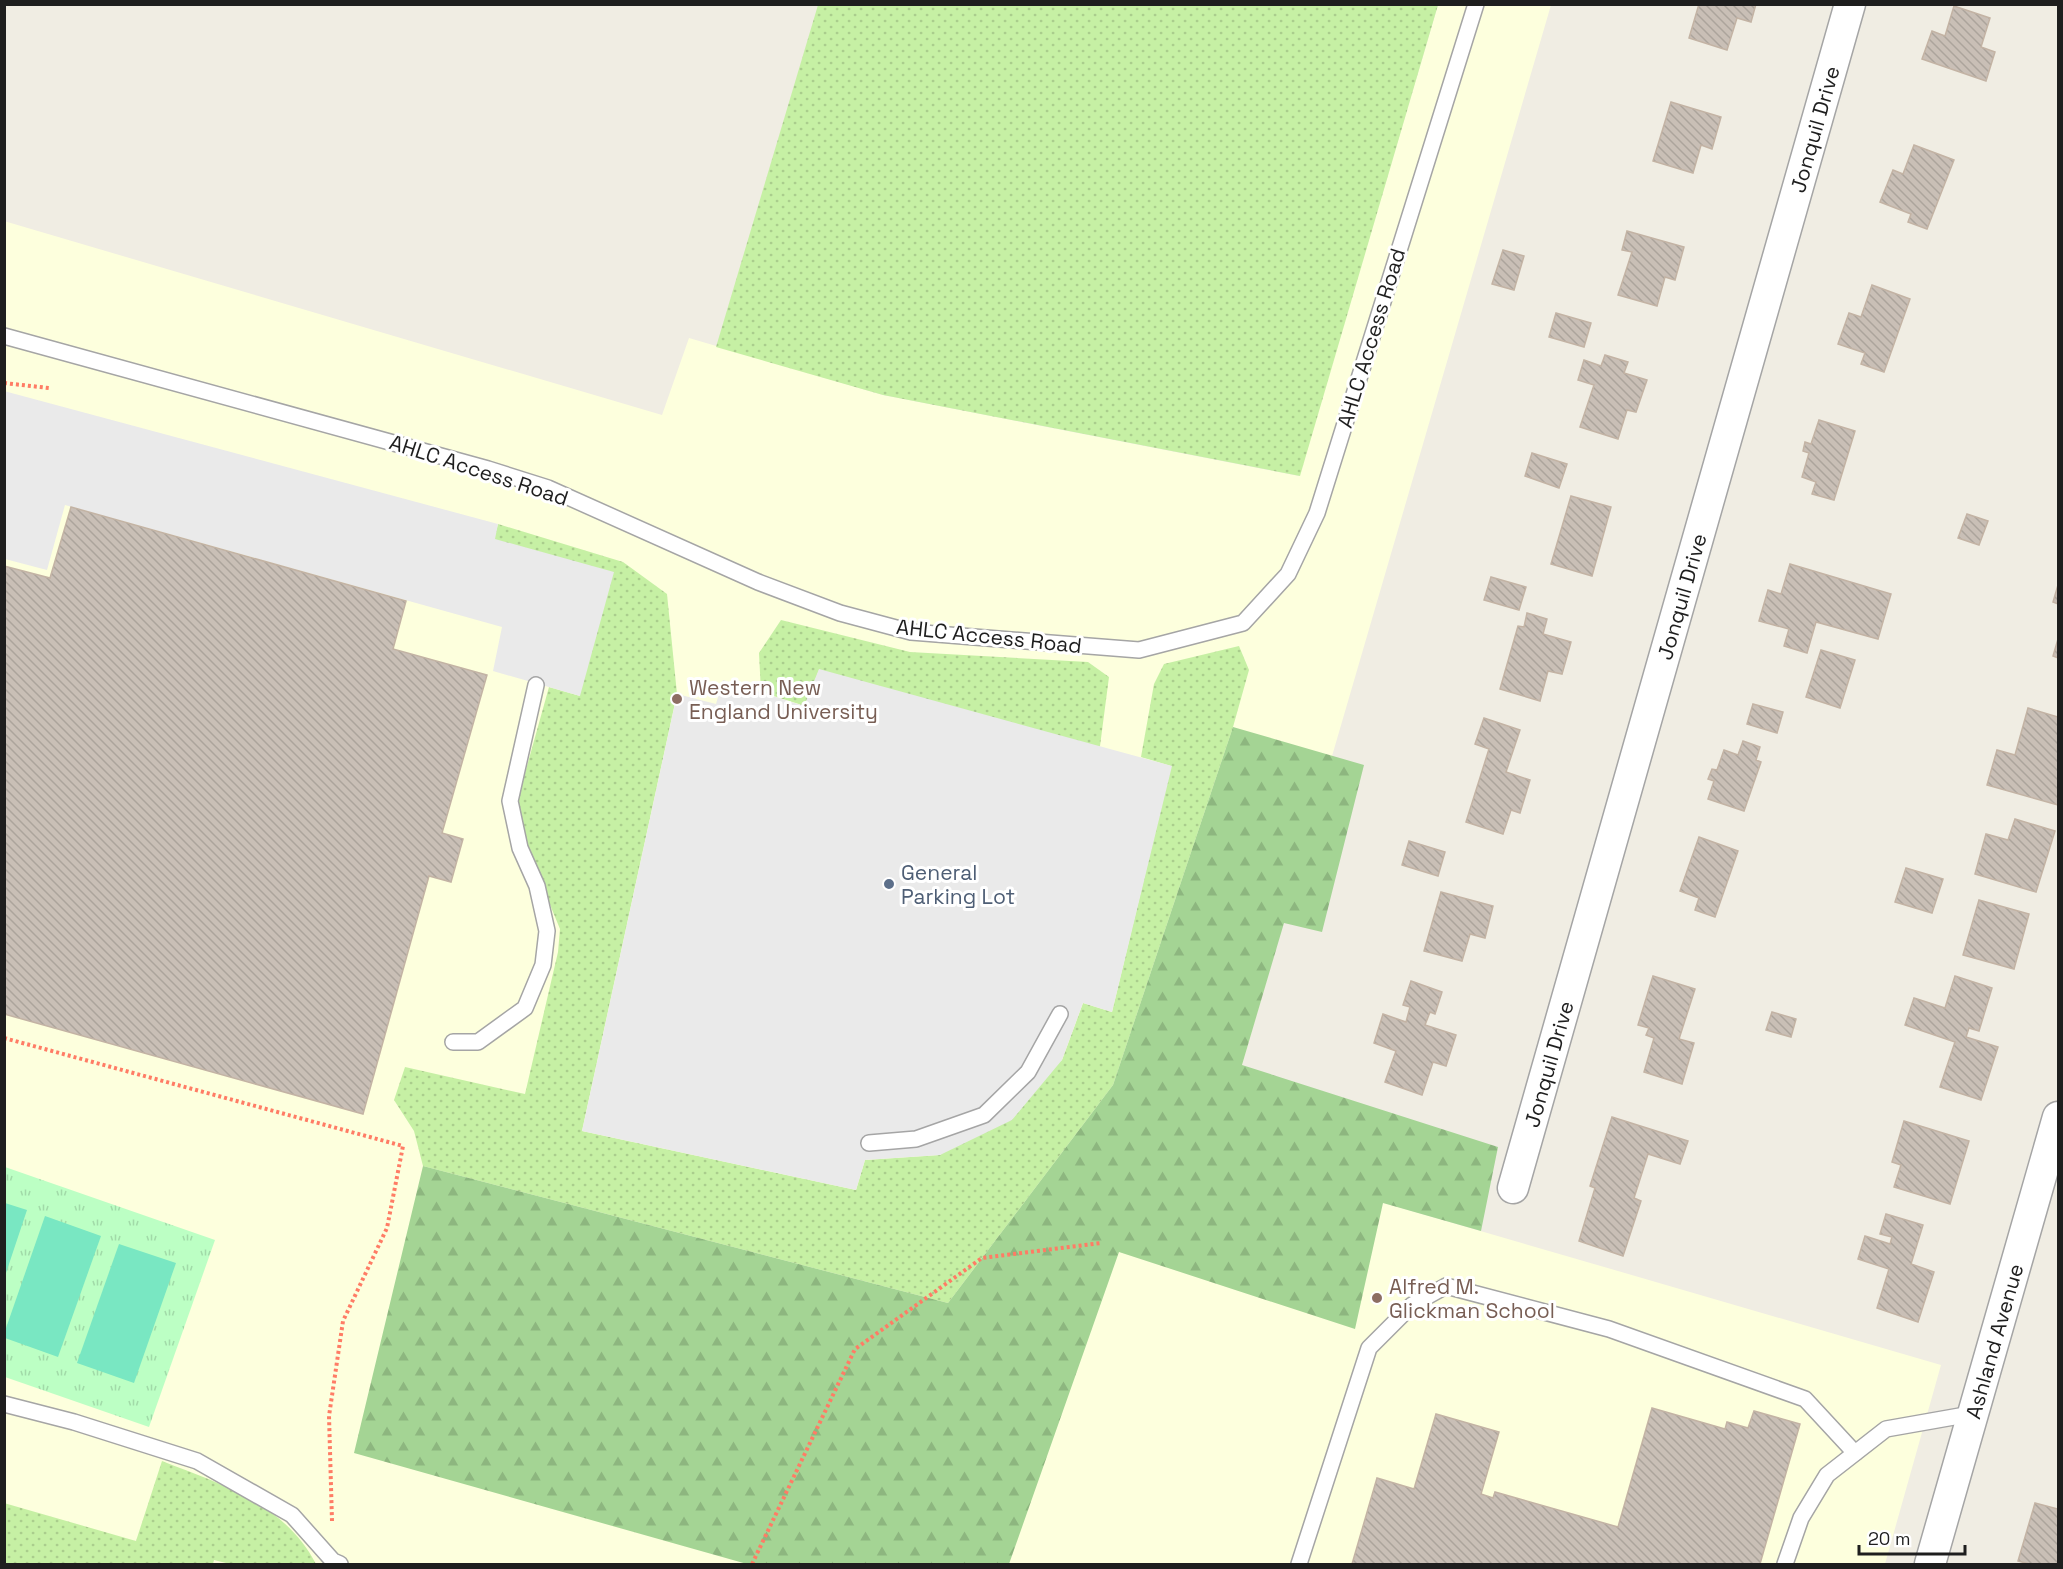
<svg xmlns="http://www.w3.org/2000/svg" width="2063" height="1569" viewBox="0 0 2063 1569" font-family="'Space Grotesk',sans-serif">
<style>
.education{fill:#fdffdd}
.grass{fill:url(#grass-dots)}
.forest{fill:url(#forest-firs)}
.park{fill:url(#park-tufts)}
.pitch{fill:#79e7c2}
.parking{fill:#eaeaea}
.building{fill:url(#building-back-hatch);stroke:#c3b3a4;stroke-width:1.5}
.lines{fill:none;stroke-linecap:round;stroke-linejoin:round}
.service-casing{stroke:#a5a5a5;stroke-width:18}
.minor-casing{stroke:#a5a5a5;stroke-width:33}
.path{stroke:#ff7c65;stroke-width:4;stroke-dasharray:3 3;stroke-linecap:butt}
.service{stroke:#fff;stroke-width:15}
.minor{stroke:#fff;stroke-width:30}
.education-dot{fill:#8d6e63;stroke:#fff;stroke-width:2}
.service-dot{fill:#5c6f8a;stroke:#fff;stroke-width:2}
.labels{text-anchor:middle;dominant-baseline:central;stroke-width:6;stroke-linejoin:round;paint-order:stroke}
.street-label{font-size:21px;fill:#1e1e1e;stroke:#fff}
.education-label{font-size:21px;fill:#785e54;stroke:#fff;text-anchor:start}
.service-label{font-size:21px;fill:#4e5e75;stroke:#fff;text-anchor:start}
</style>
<defs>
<pattern id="grass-dots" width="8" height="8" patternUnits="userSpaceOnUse" patternTransform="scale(1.5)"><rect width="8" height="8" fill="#c6f0a4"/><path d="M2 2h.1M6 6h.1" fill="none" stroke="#aacd8d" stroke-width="1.8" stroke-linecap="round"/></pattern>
<pattern id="forest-firs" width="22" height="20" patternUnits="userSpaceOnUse" patternTransform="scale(1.5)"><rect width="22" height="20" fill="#a4d494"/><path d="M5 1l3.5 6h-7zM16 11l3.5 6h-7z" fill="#8db67f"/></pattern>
<pattern id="park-tufts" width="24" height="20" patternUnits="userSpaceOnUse" patternTransform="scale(1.5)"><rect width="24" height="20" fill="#bcffc4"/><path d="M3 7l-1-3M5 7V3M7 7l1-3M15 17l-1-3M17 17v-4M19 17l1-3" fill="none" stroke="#a1daa8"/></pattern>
<pattern id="building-back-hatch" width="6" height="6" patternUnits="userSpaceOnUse" patternTransform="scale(1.5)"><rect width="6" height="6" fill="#c9bfb6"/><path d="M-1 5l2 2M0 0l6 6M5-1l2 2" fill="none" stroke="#aca49c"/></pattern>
</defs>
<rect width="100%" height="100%" fill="#f0ede3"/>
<polygon class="education" points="1438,5 1551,5 1216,1154 1941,1365 1885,1564 5,1564 4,221 662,415 689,338 883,395 1299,476"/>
<g class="grass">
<polygon points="818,5 1438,5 1300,476 883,395 716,347"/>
<polygon points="498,524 623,562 667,594 677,694 582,1131 856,1190 865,1160 940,1155 1062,1060 1083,1003 1112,1012 1171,766 1141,757 1154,684 1164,664 1239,646 1249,670 1233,727 1113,1085 948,1303 423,1166 414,1131 394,1100 405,1067 525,1094 558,952 560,929 521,834 517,802 549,687 580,696 494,539"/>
<polygon points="781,620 910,652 1088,662 1109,677 1100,746 1085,769 819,670 805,706 761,692 759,653"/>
<path d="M162,1461C221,1484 285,1504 316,1564H230L214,1560L213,1564H5L4,1503L136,1541Z"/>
</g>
<polygon class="forest" points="1233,727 1364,765 1322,932 1284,923 1242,1065 1498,1147 1481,1231 1383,1203 1355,1329 1119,1252 1009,1564 747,1564 354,1453 423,1166 948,1303 1113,1085"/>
<polygon class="park" points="5,1167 215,1240 149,1427 5,1377"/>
<g class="pitch">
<polygon points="5,1203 27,1210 5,1276 4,1203"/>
<polygon points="45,1216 101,1236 58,1357 5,1338 5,1331"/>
<polygon points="119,1244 176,1263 134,1383 77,1363"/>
</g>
<g class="parking">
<polygon points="4,391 498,524 495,539 614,572 580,696 493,671 502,627 65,505 47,570 5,559"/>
<polygon points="819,669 1172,766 1112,1012 1083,1003 1062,1060 1012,1120 940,1155 865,1160 856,1190 582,1131 677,694 716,704 723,680 804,706"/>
</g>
<g class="building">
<polygon points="1699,4 1756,4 1751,22 1737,18 1727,50 1689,38"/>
<polygon points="1954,6 1990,18 1981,47 1995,52 1986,81 1922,59 1932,31 1945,36"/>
<polygon points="1671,102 1721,117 1712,149 1701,145 1693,173 1653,161"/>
<polygon points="1914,145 1954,160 1927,229 1908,222 1911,214 1880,202 1893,170 1903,174"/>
<polygon points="1627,231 1684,247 1675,280 1665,277 1657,306 1618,295 1632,252 1622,250"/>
<polygon points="1503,250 1524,256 1514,290 1492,284"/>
<polygon points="1872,285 1910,299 1884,372 1861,364 1865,353 1838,344 1849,313 1861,317"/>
<polygon points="1556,313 1591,323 1584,347 1549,337"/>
<polygon points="1605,355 1628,362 1624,373 1647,380 1636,412 1627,410 1618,439 1580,427 1594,385 1578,380 1584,360 1601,366"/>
<polygon points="1819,420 1855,431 1834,500 1812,494 1816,482 1802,477 1809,453 1803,451 1805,442 1811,444"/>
<polygon points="1532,453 1567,464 1559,488 1525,476"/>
<polygon points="1571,496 1611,507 1592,576 1551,564"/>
<polygon points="71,507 406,601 393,649 487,675 442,833 463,839 451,882 429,876 363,1114 4,1014 4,566 50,578"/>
<polygon points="1967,514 1988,521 1979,545 1958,538"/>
<polygon points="1790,564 1891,594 1878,639 1816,622 1807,653 1784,646 1789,629 1759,621 1768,590 1781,594"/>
<polygon points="1491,577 1526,587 1519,610 1484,600"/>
<polygon points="2058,585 2058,604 2053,602"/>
<polygon points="1527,613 1547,619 1543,634 1571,642 1562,674 1548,671 1540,701 1500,689 1518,626 1524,627"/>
<polygon points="2058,639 2058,658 2053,656"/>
<polygon points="1821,650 1855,660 1840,708 1806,697"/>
<polygon points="1753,704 1783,712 1777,733 1747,724"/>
<polygon points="2028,708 2058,717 2058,805 1987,785 1997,750 2015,755"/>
<polygon points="1484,718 1520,730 1506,772 1530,780 1520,813 1511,810 1503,834 1466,822 1489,749 1475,744"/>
<polygon points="1743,741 1760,747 1756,760 1761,762 1744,811 1708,799 1714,781 1708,779 1712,769 1717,770 1724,750 1738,755"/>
<polygon points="2015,819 2055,831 2036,892 1975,874 1986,834 2008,840"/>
<polygon points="1699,837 1738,851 1715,917 1695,910 1699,898 1680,891"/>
<polygon points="1409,841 1445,852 1438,876 1402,865"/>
<polygon points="1906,868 1943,879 1932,913 1895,902"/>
<polygon points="1441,892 1493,906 1485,938 1470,934 1462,961 1424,951"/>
<polygon points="1979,900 2029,914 2014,969 1963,955"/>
<polygon points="1653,976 1695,989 1679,1039 1694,1043 1682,1084 1644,1072 1654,1038 1646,1035 1649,1028 1638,1025"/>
<polygon points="1955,976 1992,988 1979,1031 1969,1028 1966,1037 1998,1047 1981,1100 1940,1087 1955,1042 1905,1025 1914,998 1945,1008"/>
<polygon points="1411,981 1442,992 1435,1014 1430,1012 1425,1025 1456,1035 1446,1066 1433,1062 1422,1095 1385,1082 1396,1051 1374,1043 1383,1014 1406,1022 1410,1007 1403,1005"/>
<polygon points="1772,1012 1796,1019 1791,1037 1766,1030"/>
<polygon points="1612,1117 1688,1141 1680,1164 1648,1154 1634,1198 1641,1201 1623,1256 1579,1241 1595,1188 1590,1186"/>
<polygon points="1904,1121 1969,1141 1950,1204 1894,1187 1901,1165 1892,1162"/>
<polygon points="1886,1214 1923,1225 1911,1264 1934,1272 1918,1322 1877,1308 1889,1269 1858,1259 1865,1236 1890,1244 1892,1237 1880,1234"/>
<polygon points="1652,1408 1725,1429 1727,1422 1748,1428 1754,1411 1800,1424 1760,1564 1352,1564 1377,1478 1414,1489 1436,1414 1499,1432 1481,1494 1493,1498 1495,1492 1618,1527"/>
<polygon points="2035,1503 2058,1509 2058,1564 2029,1564 2018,1561"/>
</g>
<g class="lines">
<g class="service-casing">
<g id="service">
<polyline points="4,336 488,469 548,488 758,582 840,613 911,632 1139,650 1243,623 1288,574 1317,513 1476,4"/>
<polyline points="453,1042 478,1042 525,1008 543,965 547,931 537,886 520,848 510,801 536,685"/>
<polyline points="869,1143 916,1139 984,1115 1028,1072 1060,1014"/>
<polyline points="4,1404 74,1422 197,1461 292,1515 333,1561 340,1564"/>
<polyline points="1299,1564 1369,1348 1412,1305 1446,1286 1609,1329 1805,1399 1855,1453"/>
<polyline points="1785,1564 1801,1518 1827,1475 1886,1429 1971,1414"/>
</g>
</g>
<g class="minor-casing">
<g id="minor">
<path id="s1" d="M1513,1188L1850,4"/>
<path id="s2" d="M1930,1564L2058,1117"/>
</g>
</g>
<g class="path">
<polyline points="4,383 49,388"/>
<polyline points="4,1038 403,1146 387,1228 343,1321 329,1416 332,1521"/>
<polyline points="752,1564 855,1349 982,1258 1101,1243"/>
</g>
<use href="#service" class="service"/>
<use href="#minor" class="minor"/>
</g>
<g class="education-dot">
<circle cx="677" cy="699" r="6"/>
<circle cx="1377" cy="1298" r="6"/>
</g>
<circle class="service-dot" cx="889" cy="884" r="6"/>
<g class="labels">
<g class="street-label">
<text stroke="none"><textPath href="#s1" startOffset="1101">Jonquil Drive</textPath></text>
<text transform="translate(1371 338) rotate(-73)">AHLC Access Road</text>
<text transform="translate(479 470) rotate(18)">AHLC Access Road</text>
<text stroke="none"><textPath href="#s1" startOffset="615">Jonquil Drive</textPath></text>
<text transform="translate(989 636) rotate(6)">AHLC Access Road</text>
<text stroke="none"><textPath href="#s1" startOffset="129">Jonquil Drive</textPath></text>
<text stroke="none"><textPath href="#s2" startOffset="232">Ashland Avenue</textPath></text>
</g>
<g class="education-label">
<text x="689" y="687">Western New<tspan x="689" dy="24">England University</tspan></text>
<text x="1389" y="1286">Alfred M.<tspan x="1389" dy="24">Glickman School</tspan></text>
</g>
<g class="service-label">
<text x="901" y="872">General<tspan x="901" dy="24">Parking Lot</tspan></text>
</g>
</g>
<rect width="2063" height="1569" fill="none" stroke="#1e1e1e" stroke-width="12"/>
<path d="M1859 1545v9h106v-9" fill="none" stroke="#1e1e1e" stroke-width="3"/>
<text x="1868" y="1545" font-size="18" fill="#1e1e1e" stroke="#ffffff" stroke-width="4.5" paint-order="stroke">20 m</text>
</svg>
